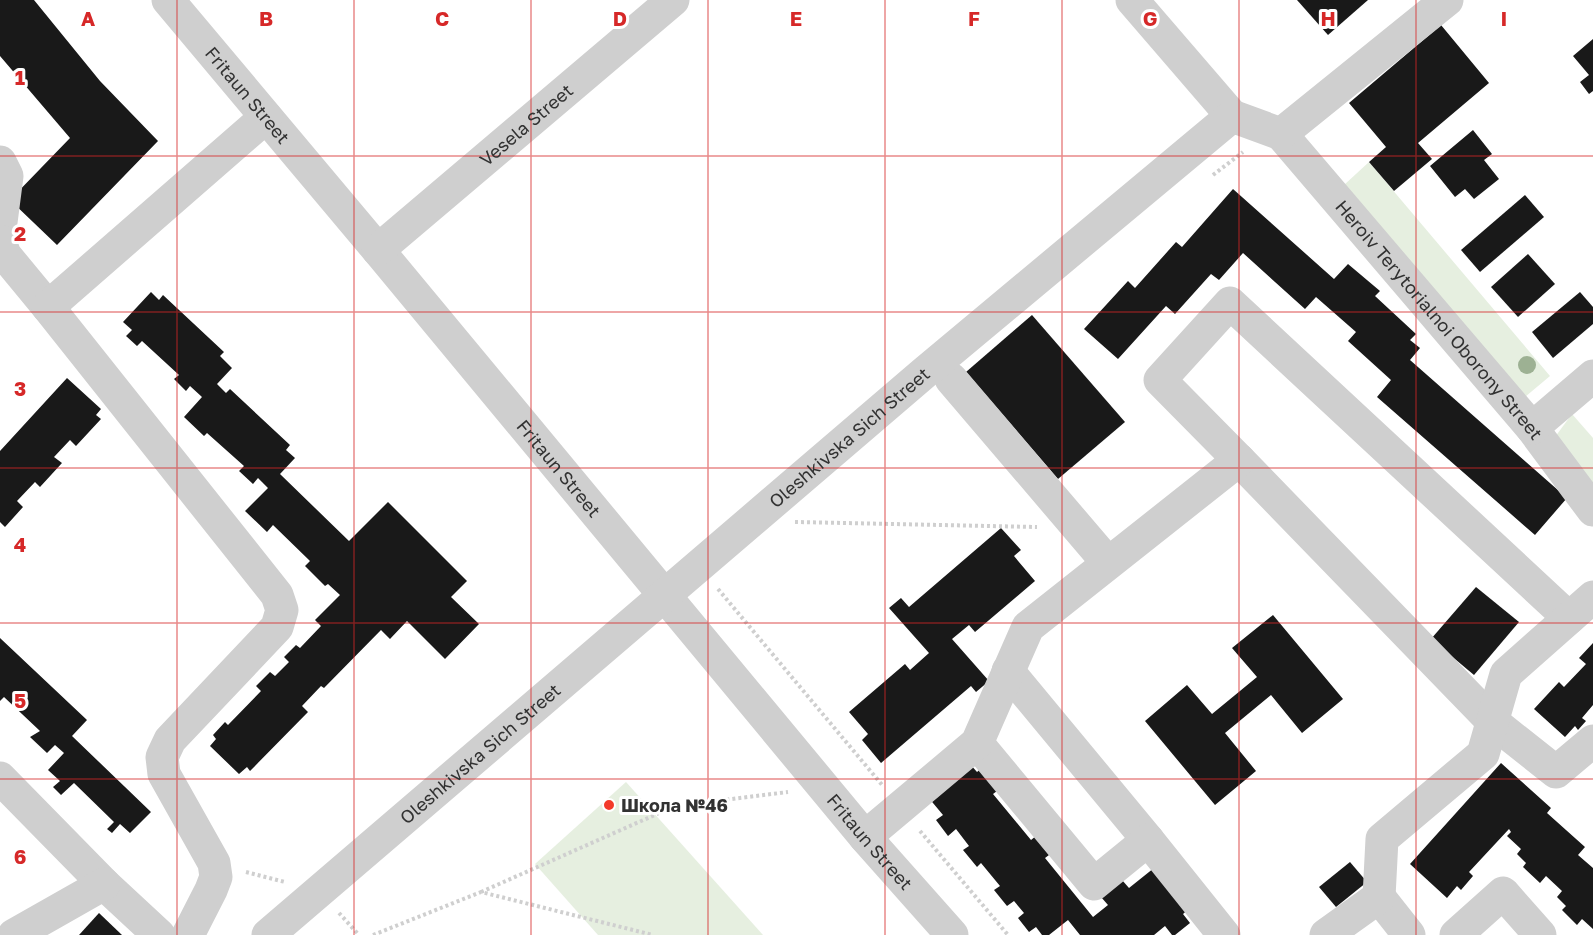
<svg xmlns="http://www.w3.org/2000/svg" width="1593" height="935" viewBox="0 0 1593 935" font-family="'Golos Text',sans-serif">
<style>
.green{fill:#e6efe0}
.building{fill:#191919}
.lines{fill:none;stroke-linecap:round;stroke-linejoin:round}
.path{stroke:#cfcfcf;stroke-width:4;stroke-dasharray:3 3;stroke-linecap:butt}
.minor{stroke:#cfcfcf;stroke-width:33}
.tree{fill:#9db193}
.grid{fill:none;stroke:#d62828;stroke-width:1.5;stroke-opacity:0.55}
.poi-dot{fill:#f33a2a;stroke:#fff;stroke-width:2}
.labels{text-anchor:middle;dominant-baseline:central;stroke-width:6;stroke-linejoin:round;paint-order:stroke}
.street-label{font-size:18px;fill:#323232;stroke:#fff}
.poi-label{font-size:18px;font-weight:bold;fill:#323232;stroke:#fff;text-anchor:start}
.grid-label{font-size:20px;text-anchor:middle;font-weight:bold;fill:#d62828;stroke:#fff;stroke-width:6;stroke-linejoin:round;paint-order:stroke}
</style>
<rect width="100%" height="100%" fill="#fff"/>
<g class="green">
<polygon points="1369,162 1550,376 1525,397 1344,185"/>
<polygon points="1572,414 1593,438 1593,484 1555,437"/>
<polygon points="626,782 763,935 598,935 535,864"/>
</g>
<g class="building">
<polygon points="0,0 34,0 100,81 158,141 57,245 10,200 70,138 0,56"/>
<polygon points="1297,0 1368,0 1328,35"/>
<polygon points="1441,25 1489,83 1418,143 1432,159 1394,191 1369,162 1386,147 1349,103"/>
<polygon points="1593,39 1593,91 1589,94 1580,82 1589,75 1573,56"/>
<polygon points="1473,130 1492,154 1484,160 1499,179 1474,199 1465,189 1455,197 1430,166"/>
<polygon points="1233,189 1334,279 1348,264 1380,291 1375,296 1416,334 1410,340 1420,348 1410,360 1567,498 1535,535 1377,397 1391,380 1348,341 1356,332 1316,297 1305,309 1243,253 1219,280 1211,274 1175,314 1166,306 1118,359 1084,329 1128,281 1135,288 1176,242 1182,247"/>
<polygon points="1525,195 1544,217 1480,272 1461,250"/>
<polygon points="1528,254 1555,284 1518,317 1491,287"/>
<polygon points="151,292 159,300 163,295 224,352 220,356 232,368 217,384 226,393 230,389 290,445 286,450 295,458 280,474 349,541 388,502 467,581 451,597 479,624 445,659 407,621 390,639 381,630 324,688 321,686 302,706 308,712 250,771 247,767 239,774 210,746 216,739 213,735 225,722 228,725 261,691 256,686 270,672 275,676 289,662 284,657 296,645 300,648 321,626 315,620 340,595 328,584 325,586 305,566 310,561 273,525 267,532 245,511 268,488 258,478 253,484 239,471 244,466 207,433 204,436 184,417 202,397 190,386 186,391 174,379 179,375 142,341 137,346 126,336 132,330 123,322"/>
<polygon points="1580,292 1593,307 1593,324 1553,358 1532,332"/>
<polygon points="1032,315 1125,422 1058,479 966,372"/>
<polygon points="67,378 101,409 96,415 101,419 76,446 70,440 54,457 62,463 40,487 35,482 17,501 23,507 5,527 0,522 0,451"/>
<polygon points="1001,528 1021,550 1014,556 1035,581 975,632 969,625 952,639 989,681 976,692 971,686 881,763 862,740 868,734 849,712 905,664 910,670 929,653 889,608 901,598 909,607"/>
<polygon points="1476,587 1519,622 1474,675 1431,639"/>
<polygon points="1273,615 1343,699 1302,733 1271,695 1225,733 1256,771 1215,805 1145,721 1187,685 1212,714 1257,677 1232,648"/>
<polygon points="0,638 87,720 72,736 151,812 130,833 120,824 112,833 107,829 114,822 74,783 61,795 53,787 60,781 48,770 64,753 55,745 47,753 30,737 40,731 4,697 0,701"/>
<polygon points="1593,643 1593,705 1582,718 1586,721 1578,730 1575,726 1565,737 1534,709 1559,682 1564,687 1586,664 1579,658"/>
<polygon points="1501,763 1551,808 1547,813 1585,847 1578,855 1593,868 1593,929 1582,919 1577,925 1562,910 1566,906 1557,897 1562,891 1546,876 1540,883 1523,867 1526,863 1517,854 1521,849 1507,836 1511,832 1509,829 1469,872 1473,876 1461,890 1457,886 1447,898 1410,864"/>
<polygon points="970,764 977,772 984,766 1001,788 993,794 1031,840 1042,831 1057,849 1045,858 1093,917 1108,905 1101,897 1122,880 1129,888 1159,864 1193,905 1183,914 1190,923 1175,935 1172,935 1165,926 1154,935 1080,935 1068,920 1049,935 1042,935 1036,927 1029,932 1018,918 1024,913 1014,901 1007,906 994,890 1000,886 981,863 977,867 963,850 969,846 956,829 948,836 936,820 943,815 928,797"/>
<polygon points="1350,862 1367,882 1336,907 1319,887"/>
<polygon points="99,913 122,935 79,935"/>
</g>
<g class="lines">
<g class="path">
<polyline points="1213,175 1243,152"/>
<polyline points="795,522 1037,527"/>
<polyline points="718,589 883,786"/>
<polyline points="920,831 1008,935"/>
<polyline points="246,872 285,882"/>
<polyline points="481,892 675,806 788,792"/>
<polyline points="339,913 359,935"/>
<polyline points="373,935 481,892 653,935"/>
</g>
<g class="minor">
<path id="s1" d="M168,0L378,250L865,837L952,935"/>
<polyline points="1132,0 1232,116"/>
<path id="s2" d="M1281,134L1532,428L1593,510"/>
<polyline points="0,162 7,176 0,230"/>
<polyline points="0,241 5,255 48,307"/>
<path id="s3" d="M378,250L673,0"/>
<polyline points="951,379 1108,563"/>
<polyline points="1532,428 1593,376"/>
<polyline points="1239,460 1493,722 1556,772 1593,741"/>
<polyline points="1008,671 1148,840"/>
<polyline points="977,743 1094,884 1148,840 1224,935"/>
<polyline points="0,778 104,884 159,935"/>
<polyline points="865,837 977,743 1028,627 1239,460 1160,380 1230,303 1569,618"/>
<polyline points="1379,897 1409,935"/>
<polyline points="14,935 104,884"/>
<polyline points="188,935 211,890 216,877 214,863 164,774 162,757 170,740 277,627 282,610 277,595 48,307 266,117"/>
<path id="s4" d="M268,935L924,373L1232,116L1281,134L1447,0"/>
<polyline points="1326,935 1379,897 1382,839 1483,754 1506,674 1593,597"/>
<polyline points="1456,935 1503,893 1540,935"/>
</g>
</g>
<circle class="tree" cx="1527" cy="365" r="9"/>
<path class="grid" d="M177,0V935M354,0V935M531,0V935M708,0V935M885,0V935M1062,0V935M1239,0V935M1416,0V935M0,156H1593M0,312H1593M0,468H1593M0,623H1593M0,779H1593"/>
<circle class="poi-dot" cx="609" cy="805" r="6"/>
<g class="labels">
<g class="street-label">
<text stroke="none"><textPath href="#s1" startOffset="124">Fritaun Street</textPath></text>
<text stroke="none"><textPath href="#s3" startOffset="194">Vesela Street</textPath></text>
<text stroke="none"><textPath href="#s2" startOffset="244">Heroiv Terytorialnoi Oborony Street</textPath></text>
<text stroke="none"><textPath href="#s4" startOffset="765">Oleshkivska Sich Street</textPath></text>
<text stroke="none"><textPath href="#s1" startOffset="610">Fritaun Street</textPath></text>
<text stroke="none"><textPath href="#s4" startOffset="279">Oleshkivska Sich Street</textPath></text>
<text stroke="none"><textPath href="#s1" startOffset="1096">Fritaun Street</textPath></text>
</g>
<g class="poi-label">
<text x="621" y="805">Школа №46</text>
</g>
</g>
<g class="grid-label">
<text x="88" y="26">A</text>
<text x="266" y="26">B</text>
<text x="442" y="26">C</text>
<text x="620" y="26">D</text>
<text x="796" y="26">E</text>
<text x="974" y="26">F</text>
<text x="1150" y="26">G</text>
<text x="1328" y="26">H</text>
<text x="1504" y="26">I</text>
<text x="20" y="85">1</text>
<text x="20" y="241">2</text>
<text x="20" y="396">3</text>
<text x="20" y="552">4</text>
<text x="20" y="708">5</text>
<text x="20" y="864">6</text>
</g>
</svg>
